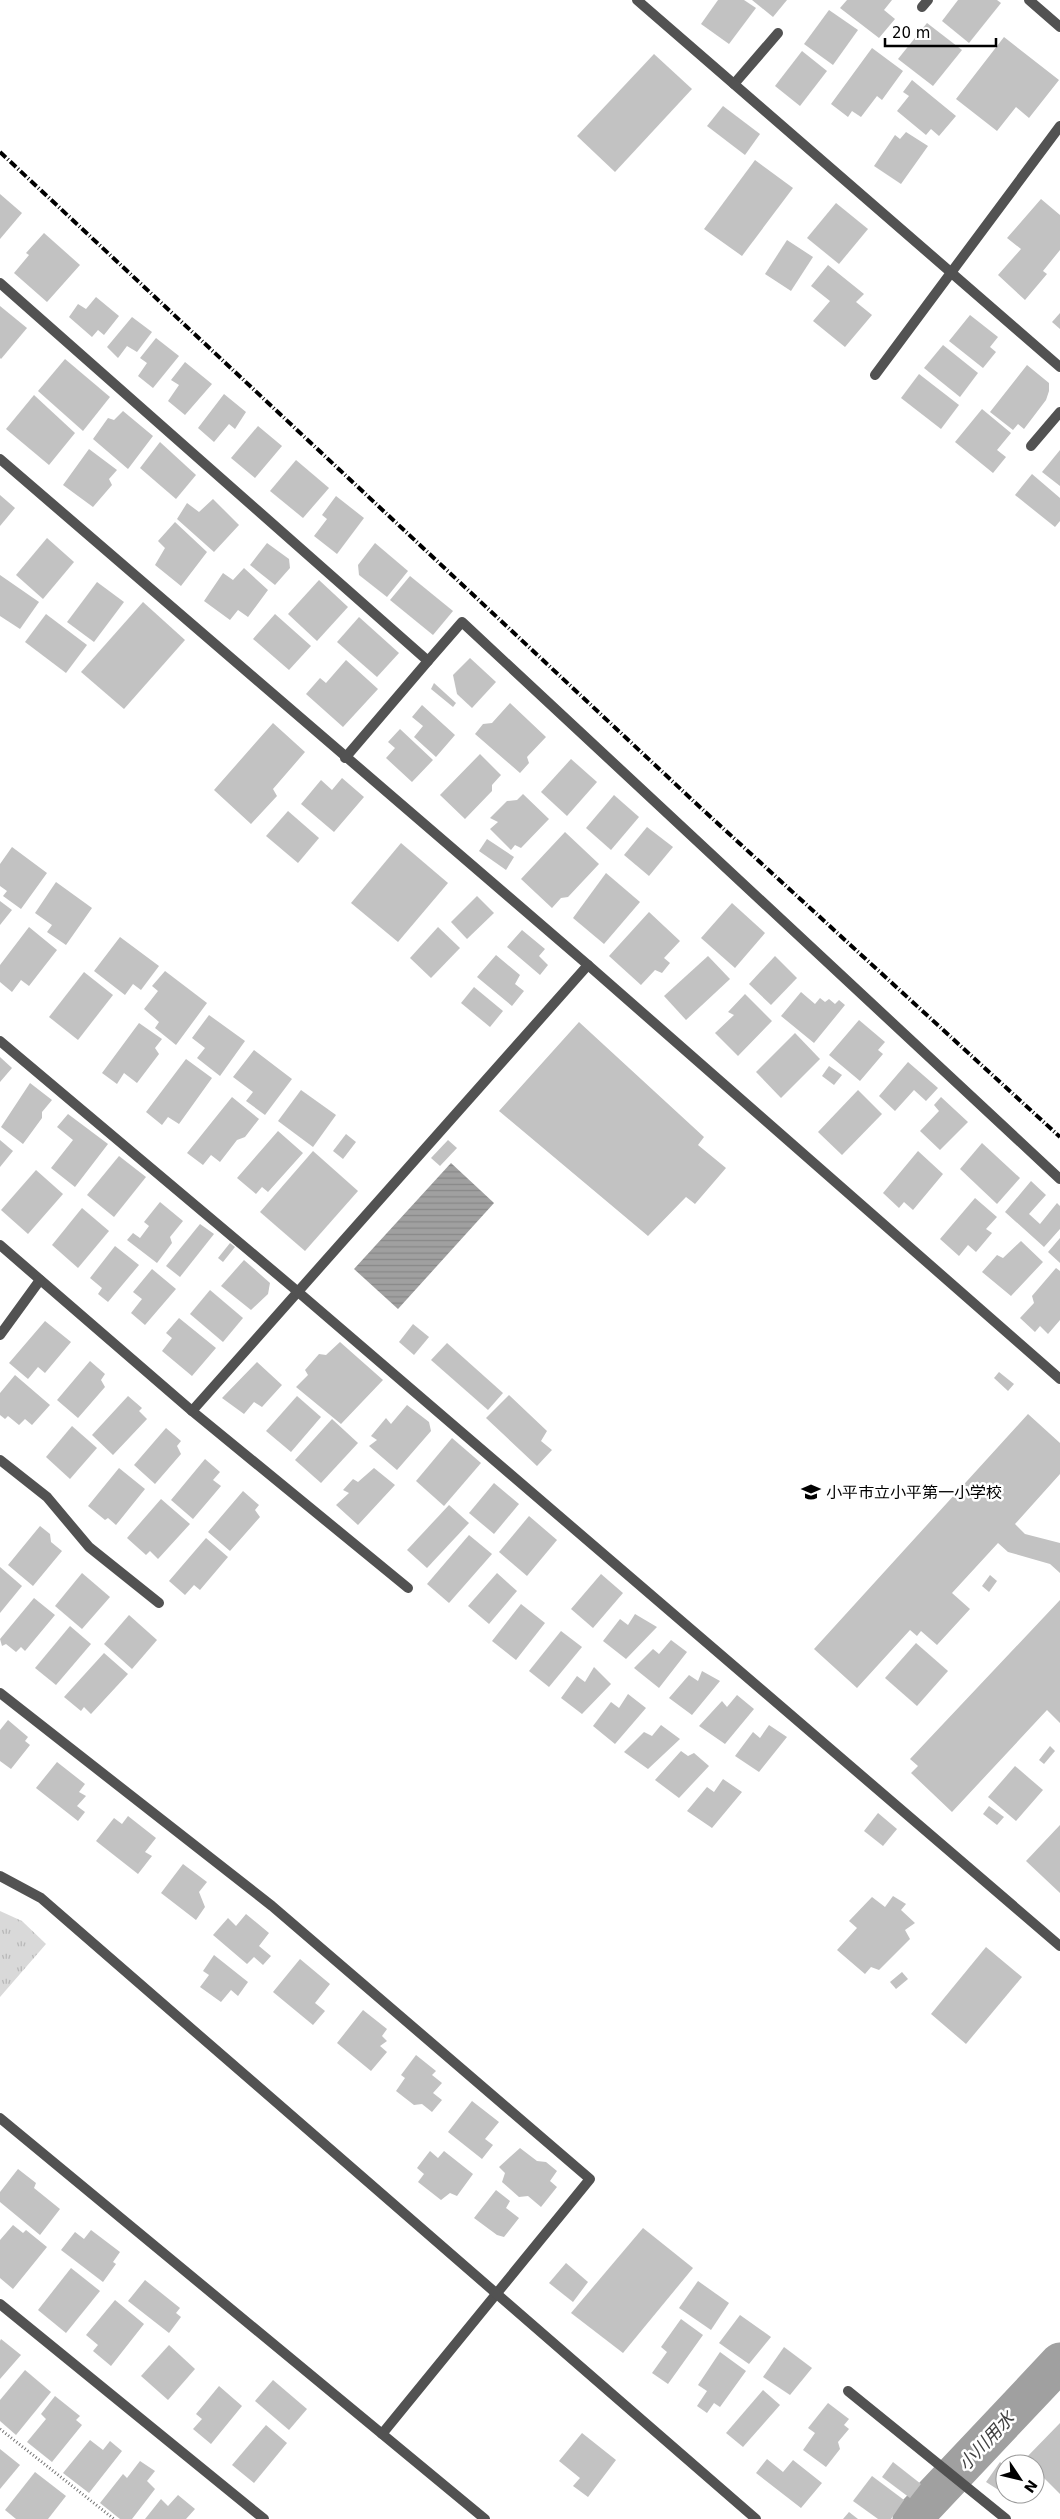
<svg xmlns="http://www.w3.org/2000/svg" width="1060" height="2519" viewBox="0 0 1060 2519" font-family="'DejaVu Sans','Noto Sans JP',sans-serif">
<style>
.park{fill:url(#park-tufts)}
.water{fill:url(#water-rules)}
.lines{fill:none;stroke-linecap:round;stroke-linejoin:round}
.canal{stroke:#a0a0a0;stroke-width:39}
.building{fill:#c2c2c2}
.path{stroke:#747474;stroke-width:3;stroke-dasharray:1 2.5;stroke-linecap:butt}
.service{stroke:#525252;stroke-width:10}
.minor{stroke:#525252;stroke-width:10}
.tertiary{stroke:#525252;stroke-width:10}
.rail{stroke:#000;stroke-width:4;stroke-dasharray:8 2.5 1 2.5;stroke-linecap:butt}
.labels{text-anchor:middle;dominant-baseline:central;stroke-width:5;stroke-linejoin:round;paint-order:stroke}
.poi-label{font-size:16px;fill:#000;stroke:#fff;text-anchor:start}
.water-label{font-size:18px;font-style:italic;fill:#414141;stroke:#fff}
</style>
<defs>
<pattern id="park-tufts" width="24" height="20" patternUnits="userSpaceOnUse" patternTransform="scale(1.25)"><rect width="24" height="20" fill="#d9d9d9"/><path d="M3 7l-1-3M5 7V3M7 7l1-3M15 17l-1-3M17 17v-4M19 17l1-3" fill="none" stroke="#b8b8b8"/></pattern>
<pattern id="water-rules" width="6" height="5" patternUnits="userSpaceOnUse" patternTransform="scale(1.25)"><rect width="6" height="5" fill="#a0a0a0"/><path d="M0 2.5h6" fill="none" stroke="#888"/></pattern>
</defs>
<rect width="100%" height="100%" fill="#fff"/>
<polygon class="park" points="0,1911 22,1921 46,1944 0,1997"/>
<polygon class="water" points="451,1163 494,1203 398,1309 354,1269"/>
<g class="lines">
<polyline class="canal" points="912,2519 1060,2362"/>
</g>
<g class="building">
<polygon points="718,0 744,0 756,8 729,44 701,24"/>
<polygon points="752,0 787,0 773,17"/>
<polygon points="847,0 892,0 884,10 895,19 879,38 840,8"/>
<polygon points="958,0 997,0 1001,3 969,43 942,21"/>
<polygon points="829,10 858,30 833,65 804,44"/>
<polygon points="927,23 962,50 933,86 898,59"/>
<polygon points="1004,37 1059,80 1029,118 1016,107 997,131 956,99"/>
<polygon points="872,48 903,71 882,100 877,96 861,117 852,111 848,117 831,104"/>
<polygon points="802,51 827,71 800,106 775,86"/>
<polygon points="654,54 692,89 615,172 577,136"/>
<polygon points="912,80 956,116 939,136 931,129 926,135 897,111 909,96 903,92"/>
<polygon points="723,106 760,134 745,155 707,126"/>
<polygon points="906,132 928,146 901,184 874,166 895,135 900,139"/>
<polygon points="755,160 793,188 742,256 704,229"/>
<polygon points="0,194 22,213 0,239"/>
<polygon points="1041,199 1060,215 1060,250 1043,271 1047,274 1025,300 998,275 1021,249 1007,238"/>
<polygon points="836,203 868,229 839,264 807,238"/>
<polygon points="44,233 80,265 47,302 14,273 29,255 26,253"/>
<polygon points="787,240 813,257 791,291 765,274"/>
<polygon points="828,265 864,294 856,302 872,315 845,347 813,321 830,301 811,286"/>
<polygon points="96,297 119,316 104,335 98,330 92,337 69,317 78,304 86,309"/>
<polygon points="0,306 27,328 1,359 0,358"/>
<polygon points="1060,313 1060,329 1052,322"/>
<polygon points="970,315 998,337 990,347 996,352 983,368 949,341"/>
<polygon points="132,317 152,332 137,352 127,346 118,358 107,347"/>
<polygon points="156,338 179,356 153,388 138,376 147,363 140,358"/>
<polygon points="943,345 978,373 960,397 924,368"/>
<polygon points="65,359 110,397 83,431 38,391"/>
<polygon points="185,362 212,384 185,415 168,401 179,385 171,380"/>
<polygon points="1027,365 1049,383 1049,391 1046,400 1024,429 1018,424 1013,430 990,412"/>
<polygon points="919,374 959,405 941,429 901,398"/>
<polygon points="224,394 246,412 235,429 229,424 214,442 198,428"/>
<polygon points="34,395 75,433 49,465 6,429"/>
<polygon points="982,409 1011,433 997,450 1006,457 993,473 955,442"/>
<polygon points="123,411 153,436 128,469 93,439 108,418 114,420"/>
<polygon points="258,426 282,446 255,478 231,458"/>
<polygon points="160,442 196,475 176,499 140,468"/>
<polygon points="89,449 117,470 109,479 112,485 93,507 63,485"/>
<polygon points="1060,450 1060,486 1042,472"/>
<polygon points="296,460 329,488 303,518 270,491"/>
<polygon points="1032,474 1060,498 1060,521 1055,527 1015,495"/>
<polygon points="0,495 15,508 0,526"/>
<polygon points="336,496 364,518 337,554 314,536 327,519 322,515"/>
<polygon points="213,499 239,525 214,552 177,519 187,503 199,512"/>
<polygon points="175,522 207,552 181,586 155,565 165,548 158,541"/>
<polygon points="47,538 74,562 43,599 16,575"/>
<polygon points="267,543 289,559 290,568 275,585 250,565"/>
<polygon points="375,543 408,571 387,597 359,575 358,565"/>
<polygon points="244,568 268,590 248,617 238,610 230,620 204,601 223,573 233,580"/>
<polygon points="0,575 39,602 20,629 0,616"/>
<polygon points="410,576 453,611 433,635 390,600"/>
<polygon points="319,580 348,607 317,641 288,614"/>
<polygon points="97,582 124,602 94,642 67,622"/>
<polygon points="143,602 185,640 124,709 81,672"/>
<polygon points="46,614 87,645 66,673 25,642"/>
<polygon points="275,614 311,646 289,670 253,639"/>
<polygon points="359,617 399,653 377,677 337,642"/>
<polygon points="470,658 496,682 472,708 457,694 453,675"/>
<polygon points="346,660 378,689 343,727 306,694 320,678 326,683"/>
<polygon points="434,683 456,703 453,707 431,689"/>
<polygon points="510,703 546,737 527,757 529,763 520,773 475,734 483,724 492,723"/>
<polygon points="422,705 455,735 436,757 414,737 423,726 412,717"/>
<polygon points="273,723 305,752 273,789 277,796 251,824 214,790"/>
<polygon points="400,729 433,760 412,782 386,758 395,748 388,742"/>
<polygon points="480,754 501,775 492,785 492,791 465,819 440,795"/>
<polygon points="571,759 597,782 567,816 541,792"/>
<polygon points="342,778 364,797 334,832 301,804 321,780 332,790"/>
<polygon points="523,794 549,819 521,848 515,845 511,850 490,829 498,822 490,818 507,801 517,800"/>
<polygon points="614,795 639,817 611,850 586,828"/>
<polygon points="288,811 319,838 298,863 266,836"/>
<polygon points="647,827 673,847 649,876 624,855"/>
<polygon points="565,832 599,864 568,897 561,898 552,908 521,879"/>
<polygon points="487,839 514,857 506,870 479,851"/>
<polygon points="401,843 448,883 398,942 351,903"/>
<polygon points="12,847 47,873 21,909 3,896 7,891 0,886 0,864"/>
<polygon points="606,873 640,902 604,944 573,918"/>
<polygon points="56,882 92,908 66,945 47,932 52,925 35,913"/>
<polygon points="477,896 494,913 467,939 451,922"/>
<polygon points="0,901 12,910 0,925"/>
<polygon points="732,903 765,933 735,968 701,938"/>
<polygon points="649,912 680,941 664,958 670,963 662,973 655,970 641,985 609,956"/>
<polygon points="29,927 57,950 29,986 21,980 12,992 0,982 0,965"/>
<polygon points="438,927 460,948 431,978 410,958"/>
<polygon points="522,930 545,949 539,956 548,965 540,975 507,947"/>
<polygon points="120,937 159,966 141,990 133,984 125,995 94,971"/>
<polygon points="496,955 520,975 515,984 524,991 512,1006 477,977"/>
<polygon points="708,956 730,979 686,1020 664,996"/>
<polygon points="775,956 797,978 771,1005 749,984"/>
<polygon points="165,971 207,1003 176,1045 155,1028 159,1022 144,1009 158,991 152,986"/>
<polygon points="84,972 113,995 78,1040 49,1017"/>
<polygon points="474,987 503,1011 490,1027 461,1003"/>
<polygon points="801,992 815,1004 820,998 825,1002 829,999 835,1004 839,1000 845,1005 814,1043 781,1016"/>
<polygon points="745,994 772,1021 738,1056 715,1033 734,1015 728,1012"/>
<polygon points="209,1015 245,1041 220,1076 197,1058 205,1048 192,1038"/>
<polygon points="859,1020 885,1042 878,1050 883,1054 860,1081 829,1055"/>
<polygon points="579,1022 704,1137 698,1145 726,1168 695,1204 686,1197 648,1236 499,1111"/>
<polygon points="139,1023 162,1039 155,1048 159,1054 137,1083 124,1073 117,1084 102,1073"/>
<polygon points="795,1033 820,1059 781,1098 756,1072"/>
<polygon points="254,1050 292,1079 265,1115 246,1101 253,1092 233,1077"/>
<polygon points="0,1057 12,1068 0,1082"/>
<polygon points="186,1059 212,1078 179,1124 168,1117 162,1125 146,1112"/>
<polygon points="908,1062 938,1088 926,1101 914,1090 895,1111 879,1096"/>
<polygon points="829,1066 842,1075 834,1085 822,1076"/>
<polygon points="30,1083 52,1100 42,1112 42,1118 23,1144 1,1127"/>
<polygon points="301,1090 336,1115 313,1147 278,1121"/>
<polygon points="858,1090 882,1114 842,1155 818,1132"/>
<polygon points="232,1097 259,1119 245,1137 237,1140 220,1162 211,1155 203,1165 187,1153"/>
<polygon points="941,1097 968,1122 940,1150 920,1131 939,1111 934,1105"/>
<polygon points="68,1114 108,1144 75,1187 51,1168 73,1140 57,1127"/>
<polygon points="278,1131 303,1153 268,1192 262,1187 256,1194 237,1178"/>
<polygon points="346,1134 356,1142 343,1159 333,1151"/>
<polygon points="0,1140 13,1151 0,1167"/>
<polygon points="448,1140 457,1148 440,1166 431,1158"/>
<polygon points="982,1143 1020,1178 997,1204 960,1169"/>
<polygon points="313,1151 358,1191 305,1251 260,1212"/>
<polygon points="918,1151 943,1174 913,1210 904,1202 899,1208 883,1193"/>
<polygon points="119,1156 146,1177 114,1217 87,1195"/>
<polygon points="36,1170 63,1194 28,1234 1,1210"/>
<polygon points="1031,1181 1046,1195 1029,1214 1040,1224 1057,1203 1060,1206 1060,1229 1044,1247 1005,1212"/>
<polygon points="975,1198 997,1217 986,1229 992,1233 976,1252 968,1245 959,1256 940,1239"/>
<polygon points="160,1202 183,1221 170,1237 172,1243 157,1263 127,1240 133,1233 140,1238 149,1226 144,1222"/>
<polygon points="82,1208 109,1231 78,1268 52,1245"/>
<polygon points="200,1224 214,1234 180,1277 166,1266"/>
<polygon points="1060,1238 1060,1263 1048,1252"/>
<polygon points="1021,1241 1043,1262 1011,1296 982,1272 997,1255 1003,1258"/>
<polygon points="230,1243 235,1247 223,1262 218,1258"/>
<polygon points="115,1246 139,1265 108,1302 98,1294 102,1288 90,1278"/>
<polygon points="244,1260 270,1283 268,1294 251,1310 221,1286"/>
<polygon points="1056,1268 1060,1271 1060,1320 1048,1334 1040,1326 1035,1332 1020,1318 1034,1303 1032,1296"/>
<polygon points="152,1269 176,1289 145,1325 131,1313 142,1299 133,1292"/>
<polygon points="210,1290 243,1318 223,1342 190,1314"/>
<polygon points="179,1318 216,1348 192,1376 162,1351 172,1338 166,1333"/>
<polygon points="45,1321 71,1342 45,1373 38,1367 28,1379 9,1363"/>
<polygon points="413,1324 429,1337 414,1355 399,1342"/>
<polygon points="340,1342 383,1380 341,1424 296,1387 308,1375 305,1370 319,1354 326,1355"/>
<polygon points="447,1343 503,1393 488,1410 431,1360"/>
<polygon points="90,1361 105,1374 101,1380 105,1387 78,1418 57,1400"/>
<polygon points="257,1362 282,1385 262,1407 254,1402 244,1414 222,1398"/>
<polygon points="999,1372 1014,1384 1008,1391 994,1378"/>
<polygon points="15,1375 50,1405 32,1425 25,1419 19,1425 8,1416 5,1419 0,1415 0,1393"/>
<polygon points="509,1395 547,1431 541,1441 552,1450 537,1466 486,1418"/>
<polygon points="128,1396 142,1408 139,1411 147,1419 113,1455 92,1435"/>
<polygon points="297,1396 321,1417 291,1452 266,1431"/>
<polygon points="407,1405 429,1422 431,1431 397,1470 369,1446 377,1440 371,1436 386,1418 391,1424"/>
<polygon points="1028,1414 1060,1443 1060,1474 1015,1524 1025,1534 1060,1543 1060,1573 1050,1564 1008,1552 998,1543 952,1593 970,1609 937,1645 921,1631 917,1636 910,1630 857,1688 814,1649"/>
<polygon points="332,1419 358,1443 321,1483 295,1460"/>
<polygon points="72,1426 97,1448 70,1479 46,1457"/>
<polygon points="166,1428 181,1441 177,1446 181,1454 155,1484 134,1465"/>
<polygon points="452,1438 481,1463 444,1506 416,1481"/>
<polygon points="205,1459 220,1472 213,1480 221,1486 193,1519 171,1500"/>
<polygon points="119,1468 145,1489 116,1525 108,1518 105,1520 88,1506"/>
<polygon points="374,1468 395,1485 358,1525 336,1505 349,1493 343,1490 353,1479 358,1482"/>
<polygon points="494,1483 519,1504 494,1534 469,1513"/>
<polygon points="243,1491 259,1505 255,1510 260,1517 230,1551 208,1532"/>
<polygon points="161,1499 190,1524 158,1559 150,1551 146,1555 127,1538"/>
<polygon points="449,1505 469,1523 427,1568 407,1550"/>
<polygon points="529,1516 557,1540 527,1576 499,1552"/>
<polygon points="40,1526 50,1534 51,1542 62,1551 33,1586 8,1565"/>
<polygon points="469,1535 492,1554 449,1603 427,1584"/>
<polygon points="206,1538 228,1557 200,1590 194,1585 185,1595 169,1581"/>
<polygon points="0,1567 22,1586 0,1613"/>
<polygon points="82,1573 110,1597 82,1629 55,1606"/>
<polygon points="497,1573 517,1591 489,1624 468,1606"/>
<polygon points="601,1574 623,1593 593,1628 571,1609"/>
<polygon points="990,1575 997,1581 989,1592 982,1586"/>
<polygon points="34,1598 55,1615 25,1651 21,1647 16,1652 6,1644 2,1646 0,1639"/>
<polygon points="1060,1600 1060,1723 1047,1710 952,1812 911,1773 918,1766 910,1759"/>
<polygon points="521,1604 545,1623 516,1660 492,1641"/>
<polygon points="635,1614 657,1627 626,1659 603,1641 620,1619 628,1625"/>
<polygon points="129,1615 157,1640 132,1669 104,1644"/>
<polygon points="70,1626 91,1644 56,1685 35,1668"/>
<polygon points="561,1631 582,1647 549,1687 529,1671"/>
<polygon points="671,1640 687,1652 659,1688 634,1668 653,1649 659,1654"/>
<polygon points="916,1643 948,1671 917,1706 885,1678"/>
<polygon points="104,1653 128,1674 91,1714 84,1707 81,1711 64,1697"/>
<polygon points="594,1667 611,1684 582,1714 561,1698 577,1676 585,1682"/>
<polygon points="702,1671 720,1681 692,1715 669,1698 689,1675 698,1681"/>
<polygon points="628,1694 646,1708 615,1744 593,1726 611,1702 619,1708"/>
<polygon points="737,1695 754,1709 725,1744 699,1726 722,1701 727,1707"/>
<polygon points="8,1720 28,1737 25,1741 30,1745 11,1769 0,1761 0,1730"/>
<polygon points="661,1725 680,1739 648,1769 624,1752 644,1732 652,1736"/>
<polygon points="769,1725 787,1737 759,1772 735,1756 753,1732 760,1738"/>
<polygon points="1050,1746 1055,1751 1044,1764 1039,1760"/>
<polygon points="681,1751 688,1756 694,1753 709,1766 679,1798 655,1780"/>
<polygon points="57,1762 85,1784 79,1792 86,1796 77,1806 85,1812 78,1821 36,1788"/>
<polygon points="1015,1766 1043,1790 1016,1821 988,1797"/>
<polygon points="723,1779 742,1792 712,1828 687,1811 707,1787 714,1792"/>
<polygon points="989,1806 1004,1817 997,1825 983,1814"/>
<polygon points="878,1813 897,1829 883,1846 864,1831"/>
<polygon points="128,1816 156,1838 145,1852 152,1856 138,1874 96,1841 114,1818 122,1824"/>
<polygon points="1060,1825 1060,1893 1026,1861"/>
<polygon points="183,1864 207,1882 199,1892 205,1907 196,1920 161,1893"/>
<polygon points="893,1896 906,1904 901,1910 915,1923 905,1930 910,1939 879,1970 871,1967 865,1974 837,1950 857,1928 849,1921 872,1897 885,1907"/>
<polygon points="246,1914 269,1933 259,1946 271,1956 263,1965 254,1957 247,1964 213,1935 228,1918 236,1926"/>
<polygon points="986,1947 1022,1977 966,2044 931,2014"/>
<polygon points="214,1955 248,1982 238,1996 231,1990 221,2002 200,1987 209,1975 203,1971"/>
<polygon points="300,1959 330,1984 315,2003 325,2011 313,2025 273,1992"/>
<polygon points="902,1972 908,1979 896,1989 890,1982"/>
<polygon points="363,2010 387,2029 382,2036 387,2041 380,2046 387,2052 371,2071 337,2043"/>
<polygon points="416,2055 436,2071 432,2075 442,2083 433,2093 442,2100 432,2112 422,2104 414,2105 396,2091 405,2078 401,2075"/>
<polygon points="472,2101 499,2122 485,2139 493,2145 482,2159 448,2132"/>
<polygon points="520,2148 537,2161 546,2162 557,2171 550,2181 557,2187 541,2207 528,2196 519,2197 502,2182 505,2173 499,2167"/>
<polygon points="430,2151 438,2158 444,2151 473,2174 457,2196 450,2193 441,2200 418,2182 424,2174 417,2168"/>
<polygon points="18,2169 36,2183 34,2188 60,2209 40,2235 0,2202 0,2192"/>
<polygon points="496,2190 510,2201 506,2208 519,2218 504,2237 497,2235 474,2218"/>
<polygon points="13,2225 23,2233 26,2230 47,2247 13,2289 0,2278 0,2240"/>
<polygon points="643,2228 693,2268 623,2353 571,2313"/>
<polygon points="91,2230 120,2252 113,2262 116,2264 103,2282 61,2250 75,2232 84,2239"/>
<polygon points="566,2263 588,2282 573,2302 549,2283"/>
<polygon points="71,2268 100,2291 66,2333 38,2310"/>
<polygon points="145,2280 180,2308 176,2313 181,2317 169,2333 128,2301"/>
<polygon points="698,2281 729,2303 711,2330 679,2308"/>
<polygon points="115,2300 144,2324 111,2366 93,2351 98,2345 86,2335"/>
<polygon points="740,2315 771,2337 749,2364 719,2343"/>
<polygon points="681,2319 703,2335 668,2384 652,2373 667,2352 661,2347"/>
<polygon points="1,2339 21,2355 0,2379 0,2341"/>
<polygon points="169,2345 195,2369 168,2400 141,2376"/>
<polygon points="784,2347 812,2368 790,2395 763,2377"/>
<polygon points="720,2352 746,2371 720,2407 714,2403 707,2413 697,2406 707,2391 698,2385"/>
<polygon points="25,2370 51,2392 16,2435 0,2421 0,2400"/>
<polygon points="273,2380 307,2409 289,2430 255,2401"/>
<polygon points="219,2386 242,2406 211,2444 193,2429 202,2419 196,2414"/>
<polygon points="763,2390 780,2405 743,2447 726,2433"/>
<polygon points="55,2396 80,2416 76,2420 82,2425 52,2462 27,2442 46,2419 41,2414"/>
<polygon points="828,2403 849,2419 844,2425 849,2429 838,2442 840,2449 826,2467 803,2450 815,2433 808,2428"/>
<polygon points="1060,2423 1060,2494 1035,2469 1035,2464 1030,2464 1025,2459"/>
<polygon points="266,2425 287,2443 254,2483 232,2465"/>
<polygon points="582,2433 616,2460 588,2497 573,2486 580,2478 559,2461"/>
<polygon points="90,2440 103,2450 110,2441 122,2451 89,2493 63,2473"/>
<polygon points="0,2449 20,2465 0,2489"/>
<polygon points="767,2459 783,2472 793,2460 822,2483 801,2508 756,2473"/>
<polygon points="140,2461 155,2471 147,2481 155,2489 132,2519 120,2519 100,2503 123,2474 127,2478"/>
<polygon points="893,2462 921,2484 910,2498 882,2477"/>
<polygon points="1000,2462 1005,2466 1005,2494 1009,2494 1008,2496 986,2482"/>
<polygon points="35,2472 66,2496 48,2519 16,2519 5,2510"/>
<polygon points="872,2476 904,2500 891,2519 878,2519 853,2501"/>
<polygon points="178,2495 195,2509 186,2519 145,2519 161,2499 168,2506"/>
<polygon points="849,2512 858,2519 843,2519"/>
</g>
<g class="lines">
<polyline class="path" points="0,2429 114,2519"/>
<g class="service">
<polyline points="922,7 928,0"/>
<polyline points="734,84 778,33"/>
<polyline points="1031,446 1060,412"/>
<polyline points="192,1411 588,965"/>
</g>
<g class="minor">
<polyline points="637,0 1060,367"/>
<polyline points="1029,0 1060,27"/>
<polyline points="0,283 428,661 462,622 1060,1179"/>
<polyline points="875,375 1060,126"/>
<polyline points="0,459 588,965 1060,1379"/>
<polyline points="345,758 428,661"/>
<polyline points="0,1041 297,1291 1060,1946"/>
<polyline points="0,1245 192,1411 408,1588"/>
<polyline points="0,1335 40,1280"/>
<polyline points="0,1460 47,1497 89,1547 159,1603"/>
<polyline points="0,1693 272,1906 590,2179 382,2434"/>
<polyline points="0,2118 485,2519"/>
<polyline points="0,2304 264,2519"/>
<polyline points="848,2391 1006,2519"/>
</g>
<polyline class="tertiary" points="0,1876 41,1898 756,2519"/>
<polyline class="rail" points="0,152 702,809 1060,1137"/>
</g>
<defs>
<g id="school-bare" transform="scale(1.5)"><path d="M0-5L7-2L0 1L-7-2ZM-4 1L0 2.5L4 1V4Q0 6-4 4Z" fill="#000" stroke="#fff" stroke-width="2.5" paint-order="stroke"/></g>
</defs>
<g fill-rule="evenodd">
<use href="#school-bare" x="811" y="1492"/>
</g>
<g class="labels">
<g class="poi-label">
<text x="826" y="1492">小平市立小平第一小学校</text>
</g>
<g class="water-label">
<text transform="translate(986 2441) rotate(-47)">小川用水</text>
</g>
</g>
<g transform="translate(1020 2479) rotate(125)"><circle r="24" fill="#ffffff" stroke="#999999"/>
<path d="M0-4L9 19L0 12L-9 19Z" fill="#000000"/>
<text y="-8" font-size="14" font-weight="bold" text-anchor="middle" fill="#000000">N</text>
</g>
<path d="M885 38v8h111v-8" fill="none" stroke="#000000" stroke-width="2.5"/>
<text x="892" y="38" font-size="15" fill="#000000" stroke="#ffffff" stroke-width="4" paint-order="stroke">20 m</text>
</svg>
